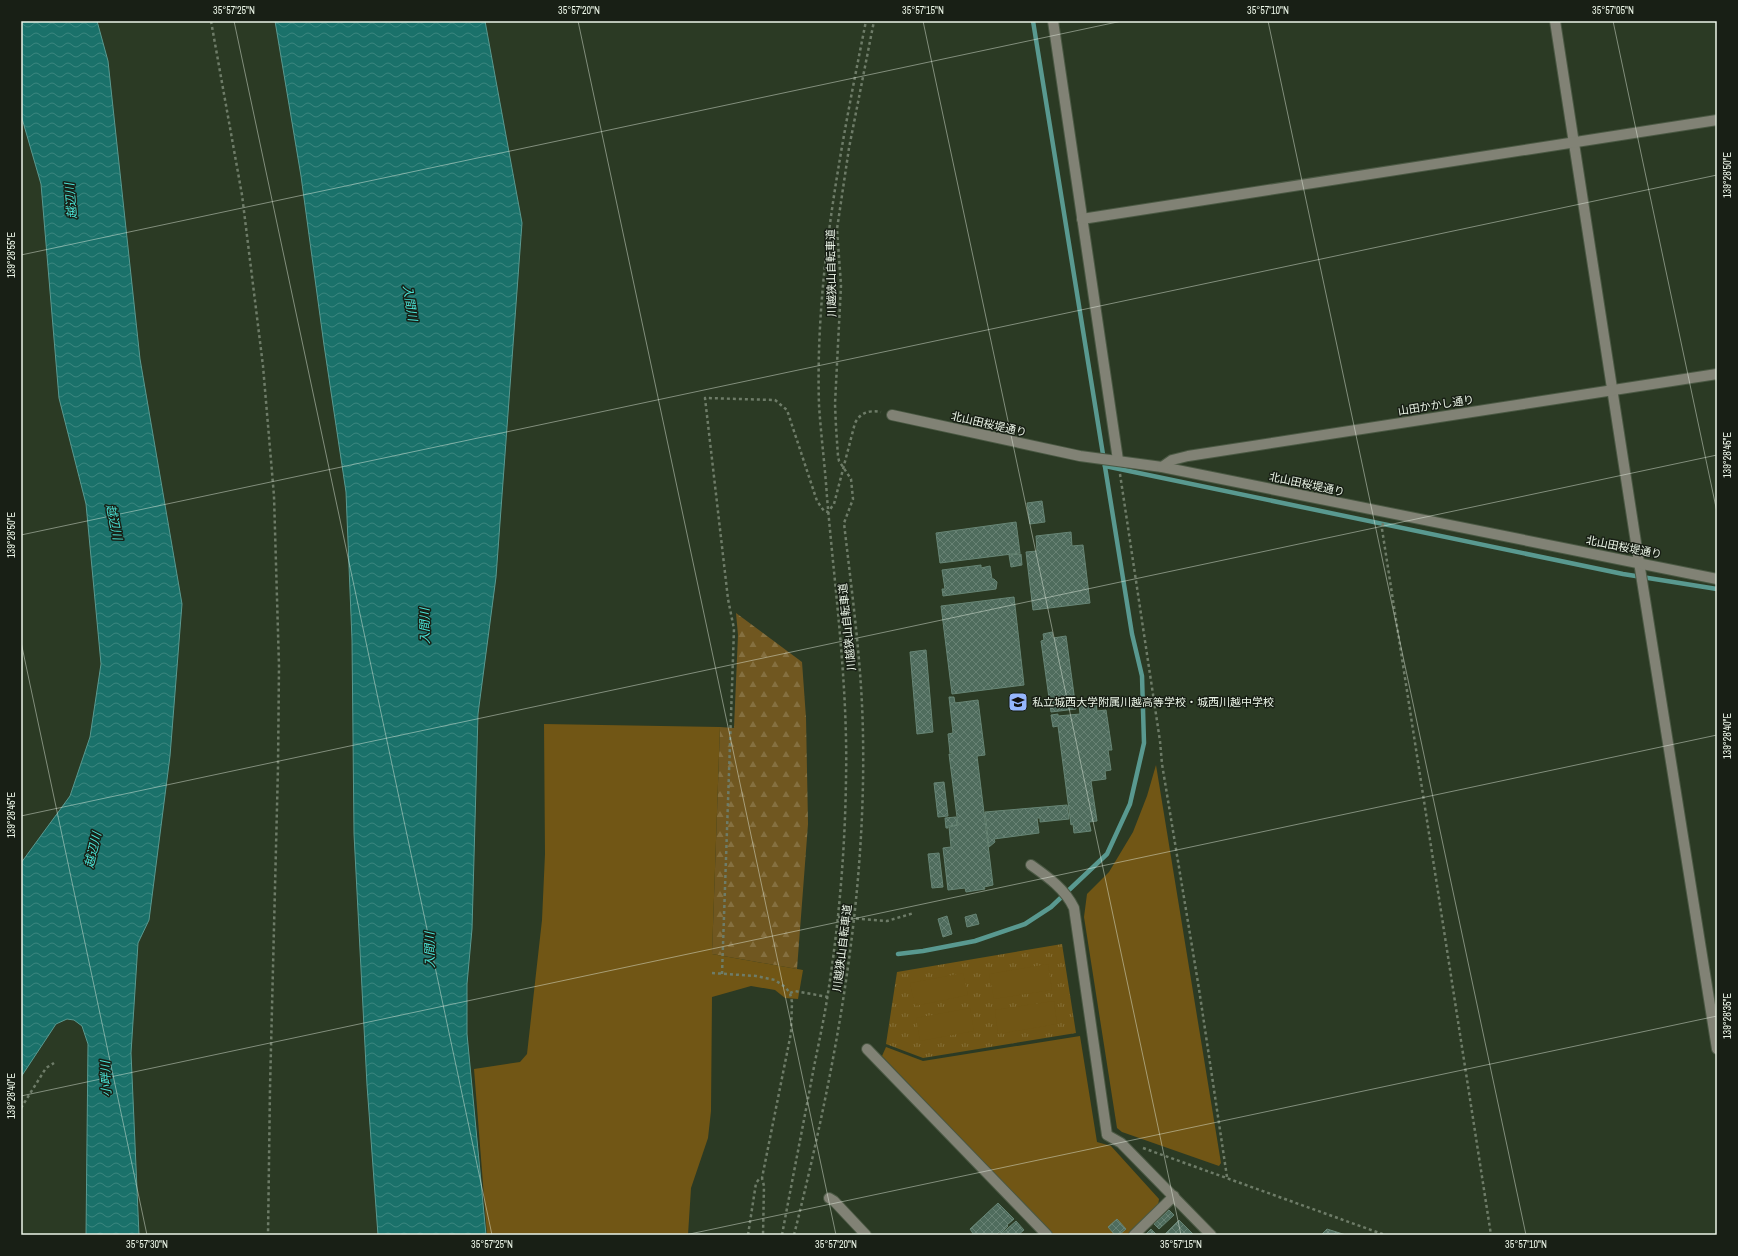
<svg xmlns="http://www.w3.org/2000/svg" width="1738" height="1256" viewBox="0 0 1738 1256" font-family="'Archivo Narrow','Noto Sans JP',sans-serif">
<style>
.grass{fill:url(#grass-tufts)}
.forest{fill:url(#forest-firs)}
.pitch{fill:#715615}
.water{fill:url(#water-waves);stroke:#599990}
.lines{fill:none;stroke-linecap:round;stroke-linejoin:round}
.stream{stroke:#599990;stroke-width:4.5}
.building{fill:url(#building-cross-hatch);stroke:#678575}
.minor-casing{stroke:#4a5843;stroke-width:12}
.path{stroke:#6e7c68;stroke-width:2.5;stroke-dasharray:3 3;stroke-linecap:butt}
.minor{stroke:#818275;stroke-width:10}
.ticks{fill:none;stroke:#ebf5e7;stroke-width:1;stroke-opacity:0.45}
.labels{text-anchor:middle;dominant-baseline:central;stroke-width:3;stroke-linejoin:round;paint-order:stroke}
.street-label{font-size:11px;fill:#ebf5e7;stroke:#181f15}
.poi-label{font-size:11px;fill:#ebf5e7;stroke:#181f15;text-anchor:start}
.water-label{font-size:12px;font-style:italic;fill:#4be6d9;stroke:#181f15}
.neatline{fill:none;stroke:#ebf5e7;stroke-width:1.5}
.ticks-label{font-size:10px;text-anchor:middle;fill:#ebf5e7}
</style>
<defs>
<pattern id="grass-tufts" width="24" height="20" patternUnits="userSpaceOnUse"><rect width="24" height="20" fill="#715615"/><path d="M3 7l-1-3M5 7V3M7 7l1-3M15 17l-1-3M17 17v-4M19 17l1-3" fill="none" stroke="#856f37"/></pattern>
<pattern id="forest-firs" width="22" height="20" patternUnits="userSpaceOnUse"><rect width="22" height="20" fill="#705720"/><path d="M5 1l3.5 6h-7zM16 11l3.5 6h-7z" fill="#857040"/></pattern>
<pattern id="water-waves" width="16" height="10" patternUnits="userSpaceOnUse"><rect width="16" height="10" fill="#1a716a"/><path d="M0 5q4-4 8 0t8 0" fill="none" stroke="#3b867f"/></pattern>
<pattern id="building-cross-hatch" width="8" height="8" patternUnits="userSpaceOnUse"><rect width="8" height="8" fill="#4f6c5d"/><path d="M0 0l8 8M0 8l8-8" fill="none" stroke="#688274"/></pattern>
</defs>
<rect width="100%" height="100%" fill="#2b3a24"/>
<polygon class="grass" points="1062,944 1076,1033 923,1058 886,1044 897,972"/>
<polygon class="forest" points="736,613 802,662 806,718 808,824 797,969 712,954 720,727 734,728 738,635"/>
<g class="pitch">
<polygon points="544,724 720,727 712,954 803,970 798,999 785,998 775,990 751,986 712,997 711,1111 708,1138 691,1188 688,1235 487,1235 474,1069 520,1062 527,1054 542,920 545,854"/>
<polygon points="1156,765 1221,1163 1219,1166 1122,1132 1117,1128 1084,917 1087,894 1109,872 1133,832 1147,796"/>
<polygon points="1048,964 1052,990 994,999 989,974"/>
<polygon points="963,973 968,995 915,1006 910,983"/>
<polygon points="1054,1001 1057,1024 998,1034 995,1010"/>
<polygon points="970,1008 974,1031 920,1041 916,1018"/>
<polygon points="1080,1036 1097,1142 1111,1146 1159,1199 1158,1206 1127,1235 1054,1235 882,1056 886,1047 923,1061"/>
</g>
<g class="water">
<polygon points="21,21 97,21 108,61 140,359 182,604 170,756 149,920 138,943 131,1053 139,1235 86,1235 88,1044 82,1026 74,1020 67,1019 56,1024 21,1077 21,863 70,796 90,737 101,664 86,504 59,398 41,184 21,115"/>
<polygon points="275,21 485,21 522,223 496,577 478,714 472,929 467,984 467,1034 486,1235 378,1235 367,1085 354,834 352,640 346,492 324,345 301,176"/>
</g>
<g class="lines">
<g class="stream">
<polyline points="1105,466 1623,574 1717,589"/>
<polyline points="898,954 923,951 975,941 1025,924 1051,907 1107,854 1130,804 1144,743 1142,676 1132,634 1033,21"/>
</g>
</g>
<g class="building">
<polygon points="1042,501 1045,522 1030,524 1027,503"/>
<polygon points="1016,522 1020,553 940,563 936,533"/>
<polygon points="1071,532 1072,546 1083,545 1090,603 1033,610 1026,552 1037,551 1036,536"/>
<polygon points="1021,554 1022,565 1011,567 1009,555"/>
<polygon points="981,565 981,568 990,566 992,579 994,579 997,582 996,589 943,596 942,589 945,589 942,570"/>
<polygon points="1014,597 1024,685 952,694 941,606"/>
<polygon points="1052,632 1053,638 1066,636 1076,709 1051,712 1041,641 1044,640 1043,634"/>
<polygon points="926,650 933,732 917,734 910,652"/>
<polygon points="949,697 954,697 955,703 978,700 985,755 977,756 993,885 984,887 985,889 966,892 965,888 948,890 943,848 951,847 949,827 958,825 949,754 952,754 952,752 950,753 948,734 953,733"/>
<polygon points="1096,703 1097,711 1106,710 1112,750 1108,750 1111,770 1105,771 1106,779 1091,781 1097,821 1089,822 1091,831 1074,833 1073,824 1071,825 1058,726 1053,727 1051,715 1058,714 1058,716 1080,714 1079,705"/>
<polygon points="944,782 948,816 938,817 934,783"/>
<polygon points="1067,805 1069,819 1040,822 1040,818 1037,818 1039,833 994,839 995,842 989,847 985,812"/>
<polygon points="956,817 957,825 948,826 948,828 946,828 945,818"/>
<polygon points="939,853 943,887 932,888 928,854"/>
<polygon points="976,914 979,924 967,927 965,917"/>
<polygon points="947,916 952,934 943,937 938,919"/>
<polygon points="998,1203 1014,1219 1007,1225 1008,1226 1001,1233 999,1232 996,1235 974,1235 970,1229"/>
<polygon points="1169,1210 1174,1215 1159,1229 1154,1224"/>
<polygon points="1117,1219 1126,1229 1119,1235 1115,1235 1108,1227"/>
<polygon points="1179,1220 1194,1235 1164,1235"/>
<polygon points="1016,1221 1024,1230 1018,1235 1000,1235"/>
<polygon points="1151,1229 1157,1235 1145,1235"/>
<polygon points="1327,1229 1346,1235 1321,1235"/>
</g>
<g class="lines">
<g class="minor-casing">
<g id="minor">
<polyline points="1053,21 1118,460"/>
<polyline points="1555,21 1639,562 1717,1049"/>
<polyline points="1082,219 1717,120"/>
<polyline points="892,415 1080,456 1162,467 1717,579"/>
<polyline points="1162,467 1172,460 1188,456 1717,374"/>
<path d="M1031,865C1048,877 1065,889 1074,908L1107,1135L1121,1143L1211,1235"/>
<polyline points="867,1049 1047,1235"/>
<polyline points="829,1198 834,1201 866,1235"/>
<polyline points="1134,1235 1174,1196"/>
</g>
</g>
<g class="path">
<polyline points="211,21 242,195 263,366 274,496 279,666 278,767 270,1088 268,1235"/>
<polyline points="1120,474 1160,741 1162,764 1199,989 1227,1177"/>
<polyline points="1383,523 1382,529 1491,1235"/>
<polyline points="838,917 887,921 914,913"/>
<polyline points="712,973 756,976 775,980 785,987 790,993 792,1002 791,1033 762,1178"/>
<path d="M722,974L734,629L728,599L705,398L775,400L787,410L817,501L824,511L828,512L834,504L855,423C861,412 869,410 881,412"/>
<polyline points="790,993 795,991 828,997"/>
<polyline points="21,1108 46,1068 54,1063"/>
<polyline points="1143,1148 1385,1235"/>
<polyline points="748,1235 756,1183 760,1178 762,1178 764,1186 763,1235"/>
<path d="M782,1235C792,1181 803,1126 813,1072C818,1046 824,1020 828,993C839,923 845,851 846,779C848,685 835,591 827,497C825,466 821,436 819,405C815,277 841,146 866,21"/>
<path d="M794,1235C835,1071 866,905 863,736C862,665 852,594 844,523L853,499L851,479L839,461L838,456L836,427L835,404L841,285L837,229L849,148L874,21"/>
</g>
<use href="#minor" class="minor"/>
</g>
<path class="ticks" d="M234,21L492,1235M578,21L836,1235M923,21L1181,1235M1268,21L1526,1235M1613,21L1717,512M21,255L1122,21M21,535L1717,175M21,642L147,1235M21,816L1717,455M21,1096L1717,735M685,1235L1717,1016"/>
<defs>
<g id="school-square" transform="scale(1)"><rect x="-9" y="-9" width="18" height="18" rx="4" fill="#95b6fd" stroke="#181f15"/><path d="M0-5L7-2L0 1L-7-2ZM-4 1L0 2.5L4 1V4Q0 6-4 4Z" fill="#111"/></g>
</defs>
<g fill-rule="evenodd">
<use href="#school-square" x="1018" y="702"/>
</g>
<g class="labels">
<g class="street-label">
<text transform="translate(831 273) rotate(-91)">川越狭山自転車道</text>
<text transform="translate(1436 405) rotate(-9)">山田かかし通り</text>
<text transform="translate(989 424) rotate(13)">北山田桜堤通り</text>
<text transform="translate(1307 484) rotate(12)">北山田桜堤通り</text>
<text transform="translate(1624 547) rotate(11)">北山田桜堤通り</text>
<text transform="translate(847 627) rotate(-96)">川越狭山自転車道</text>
<text transform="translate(842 948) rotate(-83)">川越狭山自転車道</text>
</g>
<g class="poi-label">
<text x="1032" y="702">私立城西大学附属川越高等学校・城西川越中学校</text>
</g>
<g class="water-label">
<text transform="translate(71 201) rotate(-95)">越辺川</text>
<text transform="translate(410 303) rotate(81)">入間川</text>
<text transform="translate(114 522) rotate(78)">越辺川</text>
<text transform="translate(425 626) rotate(-91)">入間川</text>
<text transform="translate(93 850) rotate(-77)">越辺川</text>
<text transform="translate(430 950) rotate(-91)">入間川</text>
<text transform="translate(106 1079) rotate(-92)">小畔川</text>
</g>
</g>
<rect width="1738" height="1256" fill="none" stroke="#181f15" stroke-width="44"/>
<rect x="22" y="22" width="1694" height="1212" class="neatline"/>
<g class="ticks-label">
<text x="234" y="14">35°57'25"N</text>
<text x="579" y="14">35°57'20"N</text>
<text x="923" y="14">35°57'15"N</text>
<text x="1268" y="14">35°57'10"N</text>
<text x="1613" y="14">35°57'05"N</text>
<text transform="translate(1727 175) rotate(-90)" y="4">139°28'50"E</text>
<text transform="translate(11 255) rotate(-90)" y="4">139°28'55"E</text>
<text transform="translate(1727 455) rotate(-90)" y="4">139°28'45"E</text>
<text transform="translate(11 535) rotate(-90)" y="4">139°28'50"E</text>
<text transform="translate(1727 736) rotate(-90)" y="4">139°28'40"E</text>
<text transform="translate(11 815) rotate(-90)" y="4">139°28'45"E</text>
<text transform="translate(1727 1016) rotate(-90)" y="4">139°28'35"E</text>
<text transform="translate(11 1096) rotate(-90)" y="4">139°28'40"E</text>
<text x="147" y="1248">35°57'30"N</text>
<text x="492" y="1248">35°57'25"N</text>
<text x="836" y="1248">35°57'20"N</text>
<text x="1181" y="1248">35°57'15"N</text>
<text x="1526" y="1248">35°57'10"N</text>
</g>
</svg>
